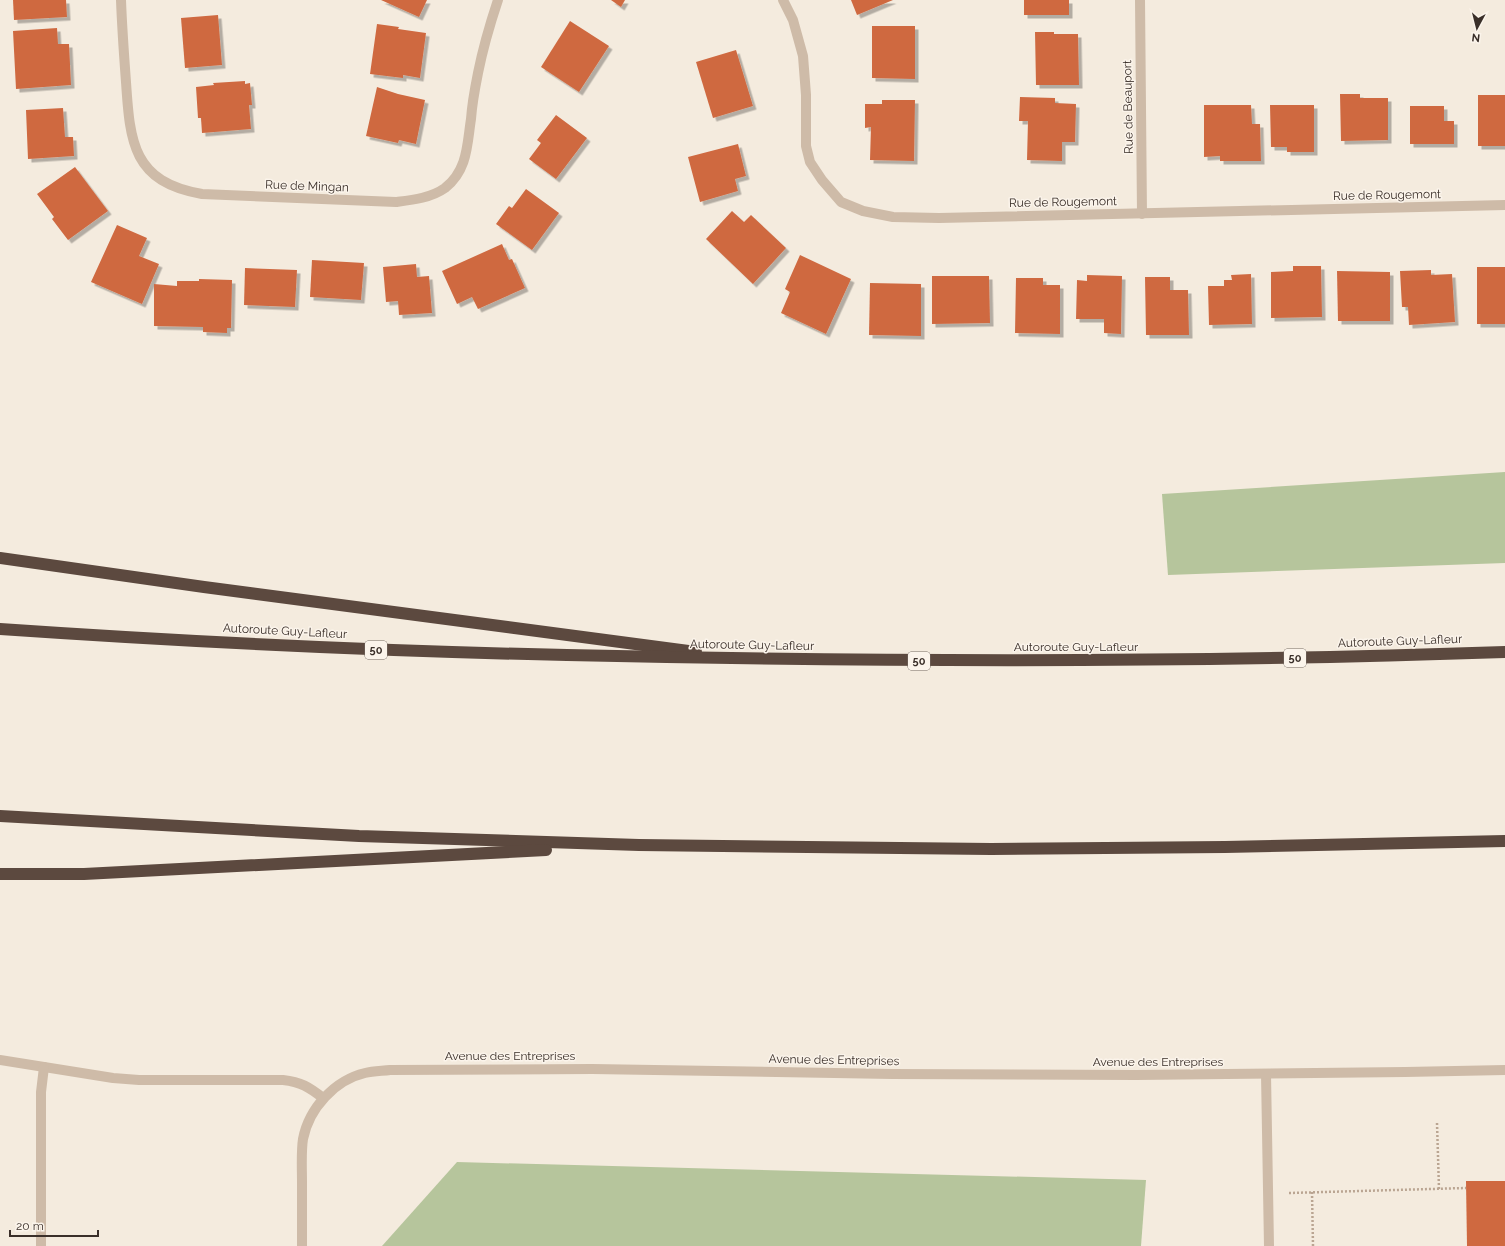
<svg xmlns="http://www.w3.org/2000/svg" width="1505" height="1246" viewBox="0 0 1505 1246" font-family="Raleway,sans-serif">
<style>
.green{fill:#b6c59c}
.building{fill:#cf6941;filter:url(#shadow)}
.lines{fill:none;stroke-linecap:round;stroke-linejoin:round}
.path{stroke:#baa592;stroke-width:2.5;stroke-dasharray:2 2;stroke-linecap:butt}
.minor{stroke:#cebba8;stroke-width:10}
.highway{stroke:#5c493f;stroke-width:12}
.labels{text-anchor:middle;dominant-baseline:central;stroke-width:3;stroke-linejoin:round;paint-order:stroke}
.shield{fill:#fbf4eb;stroke:#746a63;stroke-width:1}
.shield-label{font-size:11px;font-weight:bold;fill:#3a2f29}
.street-label{font-size:12px;fill:#3a2f29;stroke:#fbf4eb}
</style>
<defs>
<filter id="shadow"><feDropShadow dx="3.5" dy="3.5" stdDeviation="0" flood-color="#0004"/></filter>
</defs>
<rect width="100%" height="100%" fill="#f4ebde"/>
<g class="green">
<polygon points="1505,472 1505,563 1168,575 1162,494"/>
<polygon points="457,1162 1146,1180 1141,1246 382,1246"/>
</g>
<g class="building">
<polygon points="13,0 66,0 67,17 14,20"/>
<polygon points="381,0 427,0 419,17"/>
<polygon points="611,0 625,0 621,7"/>
<polygon points="851,0 893,0 857,15"/>
<rect x="1024" y="0" width="45" height="15"/>
<polygon points="218,15 222,65 185,68 181,18"/>
<polygon points="570,21 609,46 579,92 541,67"/>
<polygon points="377,24 399,27 398,29 426,33 420,78 403,75 403,78 370,74"/>
<polygon points="872,26 915,26 915,79 872,78"/>
<polygon points="57,28 58,44 69,44 71,85 16,89 13,31"/>
<polygon points="1035,32 1054,32 1054,34 1078,34 1079,85 1036,85"/>
<polygon points="736,50 753,106 713,118 696,62"/>
<polygon points="245,81 245,84 250,83 252,105 249,105 251,129 202,133 201,118 198,118 196,87 214,85 213,83"/>
<polygon points="377,87 398,94 425,100 416,144 399,140 398,143 366,136"/>
<polygon points="1340,94 1360,94 1360,98 1388,98 1388,140 1341,141"/>
<rect x="1478" y="95" width="27" height="51"/>
<polygon points="1020,97 1055,98 1055,103 1076,104 1075,142 1062,142 1062,161 1027,160 1028,121 1019,121"/>
<polygon points="882,100 915,100 914,161 870,160 871,127 865,128 865,104 882,104"/>
<polygon points="1204,105 1251,105 1252,124 1260,124 1261,161 1220,161 1220,156 1204,157"/>
<polygon points="1270,105 1314,105 1314,152 1287,152 1287,147 1271,147"/>
<polygon points="1410,106 1444,106 1444,121 1454,121 1454,144 1410,144"/>
<polygon points="63,108 65,137 73,137 74,156 28,159 26,110"/>
<polygon points="556,115 587,138 556,179 529,159 541,143 537,140"/>
<polygon points="738,144 746,176 735,179 738,191 700,202 688,157"/>
<polygon points="75,167 108,211 68,240 52,219 54,217 37,194"/>
<polygon points="526,189 559,213 532,250 496,224 509,206 512,208"/>
<polygon points="732,211 744,222 751,215 786,248 753,284 706,239"/>
<polygon points="117,225 147,238 139,256 159,264 142,304 91,282"/>
<polygon points="502,244 509,260 512,259 525,288 478,309 472,297 457,304 442,271"/>
<polygon points="800,255 851,279 826,334 781,313 790,292 785,289"/>
<polygon points="312,260 364,263 361,300 310,297"/>
<polygon points="416,264 417,277 429,276 432,313 399,315 398,301 386,302 383,267"/>
<polygon points="1293,266 1321,266 1322,317 1271,318 1271,272 1293,271"/>
<rect x="1477" y="267" width="28" height="57"/>
<polygon points="245,268 297,270 295,307 244,305"/>
<polygon points="1431,270 1431,275 1452,274 1455,322 1409,325 1408,307 1402,307 1400,271"/>
<polygon points="1337,271 1390,272 1390,321 1338,321"/>
<polygon points="1251,274 1252,324 1209,325 1208,286 1224,286 1224,280 1232,280 1231,275"/>
<polygon points="1087,275 1122,276 1121,334 1104,333 1104,319 1076,319 1077,280 1087,281"/>
<polygon points="932,276 989,276 990,323 932,324"/>
<polygon points="1145,277 1170,277 1170,290 1188,290 1189,335 1146,335"/>
<polygon points="1016,278 1043,278 1043,285 1060,285 1060,334 1015,333"/>
<polygon points="199,279 232,280 231,328 227,328 227,333 203,332 203,327 154,326 154,284 177,286 177,281 199,281"/>
<polygon points="870,283 921,284 921,336 869,335"/>
<polygon points="1466,1181 1505,1181 1505,1246 1467,1246"/>
</g>
<g class="lines">
<g class="path">
<polyline points="1437,1123 1439,1189"/>
<polyline points="1312,1192 1313,1246"/>
<polyline points="1289,1193 1466,1188"/>
</g>
<g class="minor">
<path d="M121,0C122,27 124,55 126,82C130,143 133,182 202,194L396,202C412,200 431,198 445,188C468,170 467,144 471,119C472,104 475,88 478,73C483,48 490,24 498,0"/>
<polyline points="783,0 793,20 803,56 806,95 806,146 810,162 822,180 841,202 863,211 893,217 939,218 1505,205"/>
<polyline points="1140,0 1142,214"/>
<path d="M0,1060L113,1078L139,1080H283C301,1082 309,1087 323,1098"/>
<polyline points="1266,1074 1269,1246"/>
<polyline points="41,1246 41,1092 44,1067"/>
<path d="M302,1246C302,1225 302,1203 302,1182C302,1168 301,1152 303,1139C309,1108 335,1080 365,1073C373,1071 382,1071 390,1070L592,1069L892,1074L1136,1075L1405,1072L1505,1070"/>
</g>
<g class="highway">
<polyline points="0,558 204,587 696,652"/>
<path d="M0,629C189,642 378,651 567,655C880,662 1192,663 1505,652"/>
<polyline points="0,816 359,836 639,845 991,849 1225,847 1505,841"/>
<polyline points="0,874 84,874 546,850"/>
</g>
</g>
<g class="labels">
<g class="shield">
<rect x="365" y="641" width="22" height="18" rx="3"/>
<rect x="1284" y="649" width="22" height="18" rx="3"/>
<rect x="908" y="652" width="22" height="18" rx="3"/>
</g>
<g class="shield-label">
<text x="376" y="650">50</text>
<text x="1295" y="658">50</text>
<text x="919" y="661">50</text>
</g>
<g class="street-label">
<text transform="translate(1128 107) rotate(-91)">Rue de Beauport</text>
<text transform="translate(307 186) rotate(2)">Rue de Mingan</text>
<text transform="translate(1387 195) rotate(-1)">Rue de Rougemont</text>
<text transform="translate(1063 202) rotate(-1)">Rue de Rougemont</text>
<text transform="translate(285 631) rotate(3)">Autoroute Guy-Lafleur</text>
<text transform="translate(1400 641) rotate(-2)">Autoroute Guy-Lafleur</text>
<text transform="translate(752 645) rotate(1)">Autoroute Guy-Lafleur</text>
<text x="1076" y="647">Autoroute Guy-Lafleur</text>
<text x="510" y="1056">Avenue des Entreprises</text>
<text transform="translate(834 1060) rotate(1)">Avenue des Entreprises</text>
<text x="1158" y="1062">Avenue des Entreprises</text>
</g>
</g>
<g transform="translate(1477 28) rotate(187)" stroke="#fbf4eb" stroke-width="3" paint-order="stroke">
<path d="M0-3L7 15L0 10L-7 15Z" fill="#3a2f29"/>
<text y="-6" font-size="11" font-weight="bold" text-anchor="middle" fill="#3a2f29">N</text>
</g>
<path d="M10 1230v6h88v-6" fill="none" stroke="#3a2f29" stroke-width="2"/>
<text x="16" y="1230" font-size="12" fill="#3a2f29" stroke="#fbf4eb" stroke-width="3" paint-order="stroke">20 m</text>
</svg>
